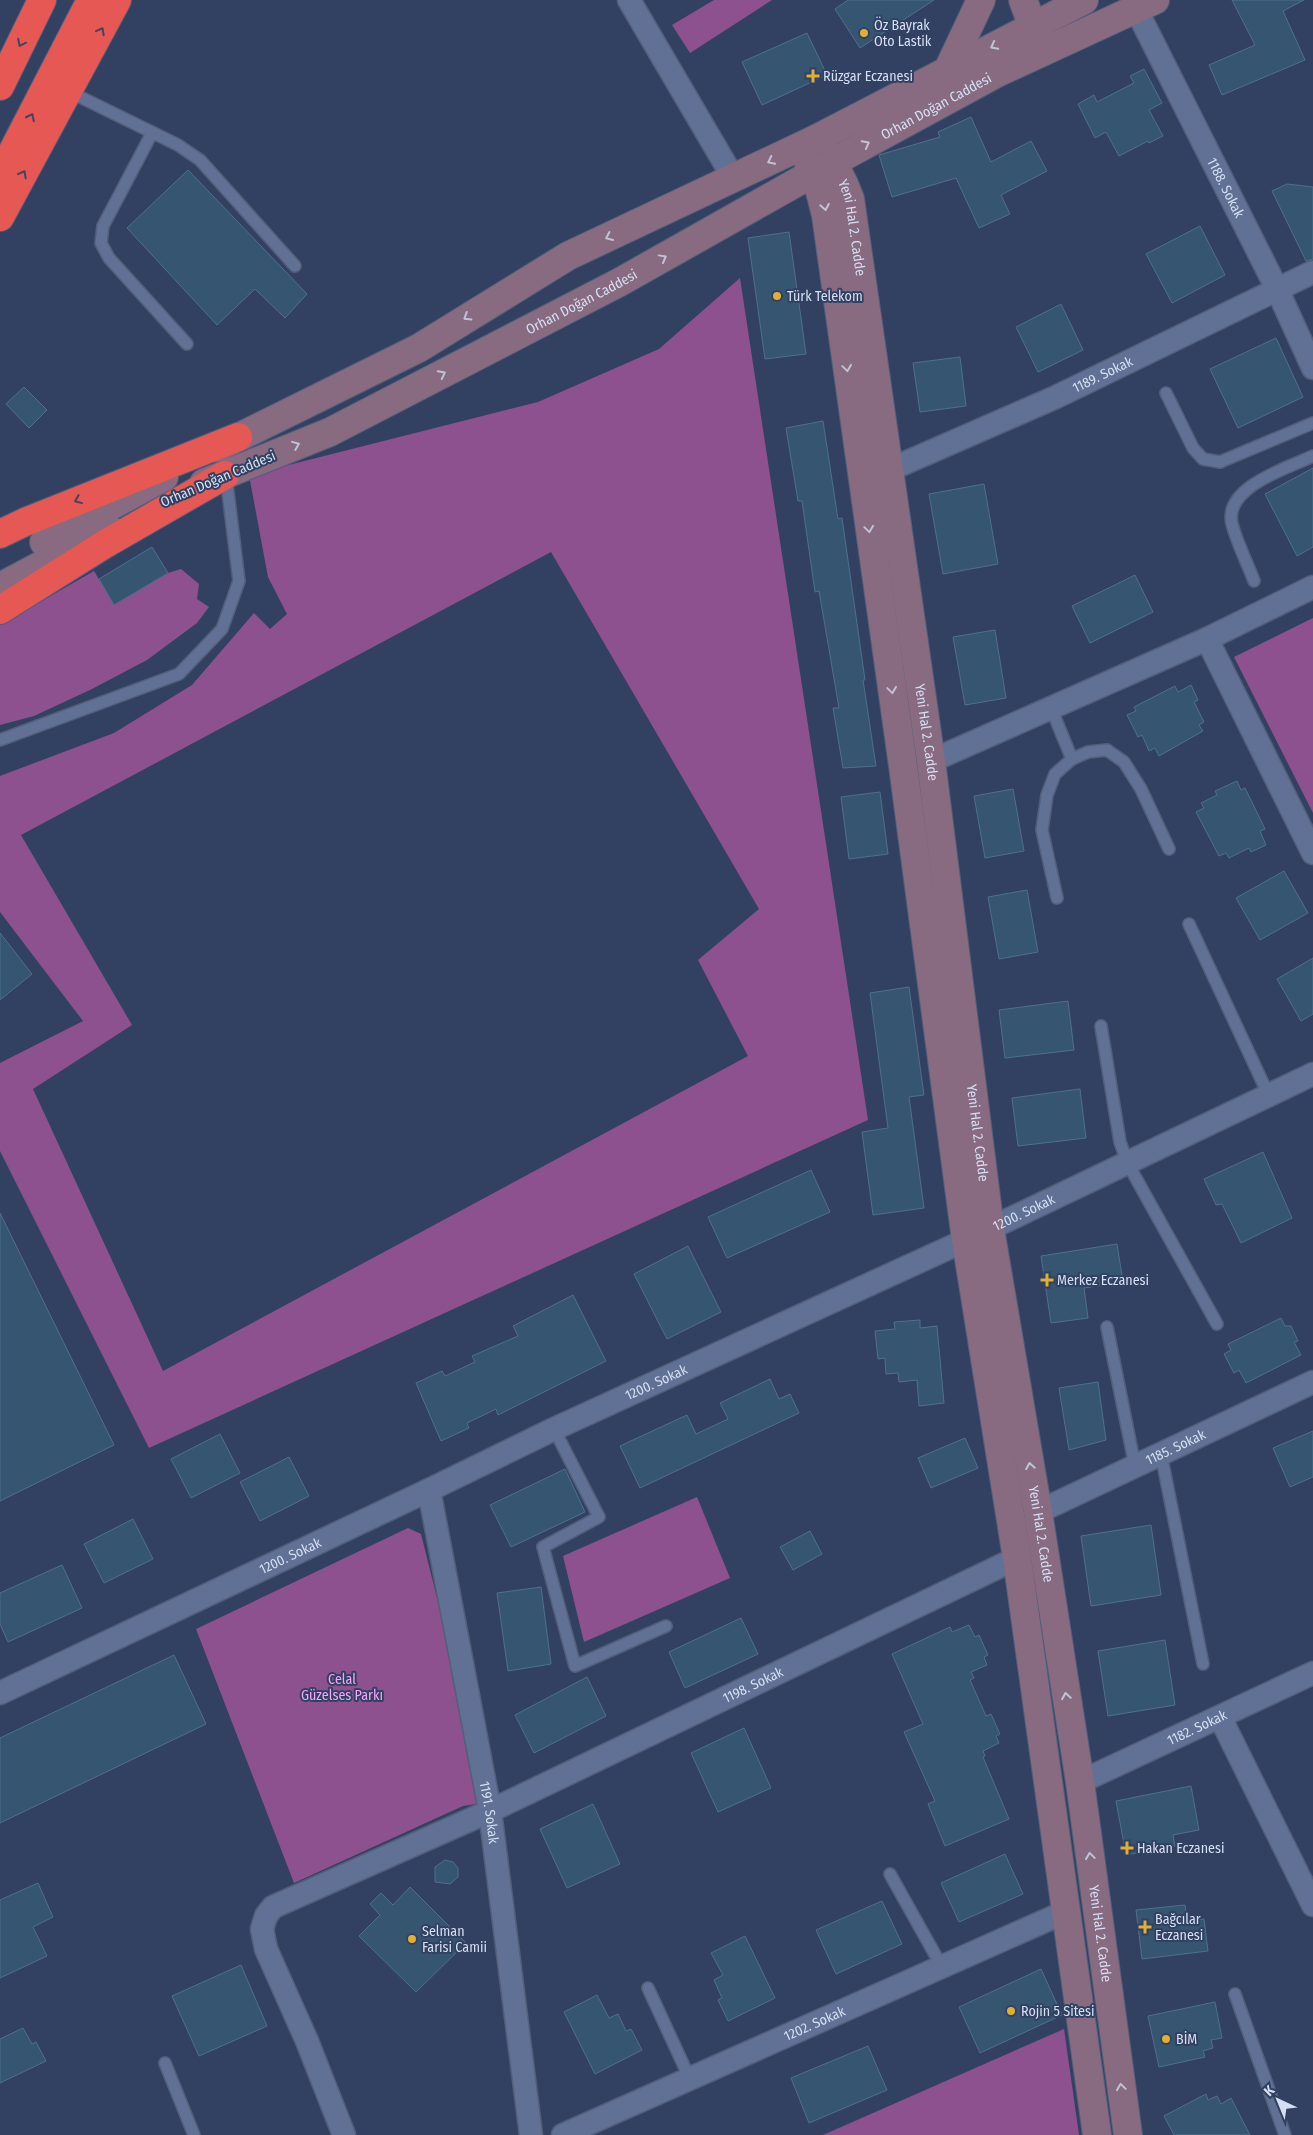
<svg xmlns="http://www.w3.org/2000/svg" width="1313" height="2135" viewBox="0 0 1313 2135" font-family="'Fira Sans Condensed',sans-serif">
<style>
.green{fill:#8d518f;fill-rule:evenodd}
.building{fill:#355571;stroke:#4f708d}
.lines{fill:none;stroke-linecap:round;stroke-linejoin:round}
.lane-casing{stroke:#525e7a;stroke-width:14}
.street-casing{stroke:#525e7a;stroke-width:25}
.secondary-casing{stroke:#525e7a;stroke-width:30}
.highway-casing{stroke:#525e7a;stroke-width:30}
.lane{stroke:#607195;stroke-width:11}
.street{stroke:#607195;stroke-width:22}
.secondary{stroke:#886a81;stroke-width:28}
.highway{stroke:#e65853;stroke-width:28}
.oneway{stroke:#444360}
.oneway2{stroke:#c2c2d6}
.poi-dot{fill:#e1af34;stroke:#324162;stroke-width:2}
.labels{text-anchor:middle;dominant-baseline:central;stroke-width:4;stroke-linejoin:round;paint-order:stroke}
.poi-label{font-size:14px;fill:#d5dff3;stroke:#324162;text-anchor:start}
.street-label{font-size:14px;fill:#d5dff3;stroke:#324162}
.park-label{font-size:14px;fill:#f8a3fb;stroke:#324162}
</style>
<rect width="100%" height="100%" fill="#324162"/>
<g class="green">
<polygon points="714,0 772,0 690,53 672,25"/>
<path d="M740,278L868,1120L149,1448L0,1151V1063L83,1021L0,912V776L114,733L192,685L254,613L270,629L287,614L268,577L249,475L538,402L659,349ZM551,552L759,909L698,960L748,1056L163,1371L33,1089L132,1025L21,835Z"/>
<polygon points="181,569 199,584 197,599 209,607 197,623 147,660 92,689 34,716 0,725 0,625 94,571 114,605 168,573"/>
<polygon points="1313,618 1313,813 1234,657"/>
<polygon points="697,1497 730,1578 584,1642 563,1556"/>
<polygon points="408,1528 421,1534 488,1802 463,1806 294,1883 196,1629"/>
<polygon points="1064,2029 1079,2135 823,2135"/>
</g>
<g class="building">
<polygon points="848,0 934,0 860,48 835,9"/>
<polygon points="1232,0 1304,0 1283,11 1305,60 1222,95 1209,65 1255,45"/>
<polygon points="807,33 827,75 762,105 742,62"/>
<polygon points="1144,69 1162,103 1149,110 1163,136 1149,143 1148,141 1119,156 1106,132 1095,138 1078,104 1094,95 1097,102 1134,83 1130,76"/>
<polygon points="971,117 991,162 1031,141 1047,171 1001,195 1010,214 979,228 956,178 892,197 879,155 940,137 938,132"/>
<polygon points="188,170 307,294 285,318 255,289 217,325 127,228"/>
<polygon points="1287,184 1313,187 1313,259 1306,261 1272,191"/>
<polygon points="1200,226 1225,275 1172,303 1146,254"/>
<polygon points="789,232 806,354 765,359 748,238"/>
<polygon points="1061,304 1083,350 1038,372 1016,327"/>
<polygon points="1276,338 1303,397 1238,428 1210,369"/>
<polygon points="960,357 966,406 920,412 913,363"/>
<polygon points="24,387 47,410 29,428 6,404"/>
<polygon points="823,421 838,519 842,518 865,680 863,680 876,766 843,768 833,708 839,708 819,591 815,592 802,501 798,501 786,428"/>
<polygon points="1313,468 1313,547 1297,556 1265,494"/>
<polygon points="984,484 998,564 943,574 929,494"/>
<polygon points="152,547 168,573 114,605 99,579"/>
<polygon points="1135,575 1153,612 1090,643 1072,606"/>
<polygon points="995,630 1006,698 965,705 953,637"/>
<polygon points="1191,685 1198,700 1194,702 1204,722 1199,725 1203,731 1159,756 1155,748 1149,751 1142,735 1138,737 1127,715 1136,711 1134,707 1175,686 1178,692"/>
<polygon points="1237,781 1241,790 1245,788 1265,829 1260,831 1266,845 1251,852 1249,848 1229,858 1226,853 1219,856 1196,812 1204,808 1201,803 1217,795 1215,791"/>
<polygon points="1013,789 1024,851 985,858 974,796"/>
<polygon points="880,792 888,854 849,859 841,797"/>
<polygon points="1284,871 1308,913 1260,940 1236,898"/>
<polygon points="1027,890 1038,952 999,959 988,897"/>
<polygon points="0,933 32,974 0,1000"/>
<polygon points="1313,958 1313,1014 1301,1021 1277,979"/>
<polygon points="909,987 924,1095 909,1097 924,1208 873,1215 862,1132 888,1128 870,993"/>
<polygon points="1068,1001 1074,1050 1005,1058 999,1010"/>
<polygon points="1080,1089 1086,1138 1018,1146 1012,1098"/>
<polygon points="1263,1152 1292,1218 1241,1243 1222,1204 1216,1205 1204,1179"/>
<polygon points="811,1170 830,1212 727,1258 708,1217"/>
<polygon points="0,1213 114,1445 0,1501"/>
<polygon points="1117,1244 1123,1282 1084,1288 1088,1318 1051,1323 1041,1256"/>
<polygon points="688,1246 721,1312 667,1339 634,1274"/>
<polygon points="573,1295 606,1361 498,1415 496,1409 467,1423 469,1428 441,1441 416,1383 442,1371 445,1376 475,1362 472,1356 518,1336 513,1326"/>
<polygon points="1281,1318 1285,1326 1291,1326 1298,1341 1294,1342 1301,1355 1246,1383 1239,1370 1234,1373 1224,1354 1231,1350 1228,1344"/>
<polygon points="920,1320 920,1328 937,1326 944,1403 919,1406 917,1380 899,1382 898,1373 886,1374 885,1358 878,1359 875,1331 895,1329 894,1322"/>
<polygon points="770,1379 779,1399 790,1394 799,1413 640,1488 620,1446 687,1415 696,1434 728,1419 720,1403"/>
<polygon points="1098,1382 1106,1440 1069,1450 1059,1388"/>
<polygon points="1313,1431 1313,1477 1290,1487 1273,1448"/>
<polygon points="220,1434 240,1473 191,1498 171,1459"/>
<polygon points="965,1438 978,1468 931,1488 918,1458"/>
<polygon points="289,1457 309,1496 260,1521 240,1482"/>
<polygon points="565,1469 585,1512 511,1547 490,1505"/>
<polygon points="133,1519 153,1559 104,1583 84,1544"/>
<polygon points="1151,1525 1161,1595 1091,1606 1081,1536"/>
<polygon points="810,1531 822,1554 793,1570 780,1547"/>
<polygon points="62,1565 82,1608 8,1642 0,1624 0,1593"/>
<polygon points="541,1587 551,1664 508,1671 497,1593"/>
<polygon points="741,1618 758,1654 685,1688 669,1652"/>
<polygon points="969,1625 975,1637 979,1635 988,1655 984,1657 987,1665 971,1672 974,1678 970,1680 986,1716 991,1714 1000,1734 996,1736 999,1743 983,1751 985,1756 983,1757 1009,1819 945,1846 928,1804 935,1801 904,1732 923,1724 892,1654 950,1627 952,1632"/>
<polygon points="1165,1640 1175,1705 1108,1716 1098,1651"/>
<polygon points="174,1655 206,1724 0,1823 0,1738"/>
<polygon points="587,1677 606,1716 534,1753 515,1715"/>
<polygon points="744,1728 771,1788 718,1812 691,1753"/>
<polygon points="1191,1786 1199,1830 1173,1835 1175,1846 1126,1855 1116,1801"/>
<polygon points="593,1804 620,1864 567,1888 540,1829"/>
<polygon points="1005,1854 1023,1894 959,1922 941,1883"/>
<polygon points="445,1860 453,1862 458,1868 458,1877 450,1884 435,1882 435,1867"/>
<polygon points="38,1883 53,1917 33,1927 47,1956 0,1978 0,1900"/>
<polygon points="410,1887 466,1943 416,1992 359,1936 380,1915 370,1904 381,1893 393,1905"/>
<polygon points="882,1901 902,1944 836,1974 816,1930"/>
<polygon points="1185,1905 1187,1921 1204,1919 1208,1951 1142,1959 1136,1910"/>
<polygon points="745,1936 775,1998 728,2021 718,2000 722,1998 714,1980 723,1975 711,1953"/>
<polygon points="241,1965 267,2026 199,2056 172,1996"/>
<polygon points="1041,1969 1062,2015 980,2053 959,2007"/>
<polygon points="597,1995 609,2018 618,2014 626,2031 631,2029 642,2050 595,2074 564,2012"/>
<polygon points="1215,2002 1222,2038 1211,2040 1213,2048 1203,2051 1205,2057 1159,2067 1148,2016"/>
<polygon points="23,2028 32,2044 36,2042 46,2061 0,2083 0,2039"/>
<polygon points="868,2046 887,2090 809,2123 791,2078"/>
<polygon points="1206,2094 1208,2100 1217,2096 1221,2104 1231,2098 1250,2135 1174,2135 1164,2116"/>
</g>
<g class="lines">
<g class="lane-casing">
<g id="lane">
<polyline points="68,91 178,145 200,160 295,266"/>
<polyline points="152,133 103,226 101,243 109,258 187,344"/>
<polyline points="1166,393 1193,448 1203,459 1220,462 1313,423"/>
<path d="M1254,581C1247,562 1237,543 1232,524C1223,487 1288,468 1313,456"/>
<polyline points="1051,708 1072,759"/>
<polyline points="0,740 179,674 222,629 239,581 226,476"/>
<polyline points="1057,898 1042,830 1047,795 1055,774 1072,759 1088,752 1107,750 1124,762 1141,789 1169,849"/>
<polyline points="1189,924 1269,1096"/>
<polyline points="1101,1026 1120,1142 1128,1164 1217,1324"/>
<polyline points="1107,1327 1135,1466"/>
<polyline points="554,1429 599,1517 543,1547 575,1666 666,1626"/>
<polyline points="1161,1454 1203,1664"/>
<polyline points="890,1874 942,1967"/>
<polyline points="648,1988 690,2079"/>
<polyline points="1235,1994 1285,2135"/>
<polyline points="165,2063 194,2135"/>
</g>
</g>
<g class="street-casing">
<g id="street">
<polyline points="629,0 734,179"/>
<path id="s1" d="M1136,9L1277,289L1313,368"/>
<path id="s2" d="M889,470L1056,397L1313,272"/>
<polyline points="1207,639 1313,853"/>
<polyline points="931,761 1207,639 1313,587"/>
<path id="s3" d="M429,1490L490,1811L531,2135"/>
<path id="s4" d="M1038,1512L1313,1382"/>
<path id="s5" d="M0,1693L429,1490L554,1429L966,1240L1313,1074"/>
<polyline points="1220,1717 1313,1905"/>
<path id="s6" d="M1080,1782L1313,1673"/>
<path id="s7" d="M344,2135L307,2041L266,1949L262,1929L266,1916L273,1907L490,1811L1017,1558"/>
<path id="s8" d="M563,2135L1065,1912"/>
</g>
</g>
<g class="secondary-casing">
<g id="secondary">
<polyline points="1023,0 1039,43"/>
<polyline points="948,70 981,0"/>
<path id="s9" d="M816,139C831,158 842,176 850,199L931,761L990,1229L1038,1512L1080,1782L1128,2135"/>
<polyline points="800,147 815,172 826,215 903,766 966,1240 1017,1558 1097,2135"/>
<polyline points="217,448 419,348 568,256 816,139 1084,0"/>
<path id="s10" d="M204,483L330,432L620,282L815,172L997,73L1155,0"/>
<polyline points="44,542 164,477"/>
<polyline points="0,587 109,529"/>
</g>
</g>
<g class="highway-casing">
<g id="highway">
<polyline points="0,86 42,0"/>
<polyline points="0,176 91,0"/>
<polyline points="0,217 117,0"/>
<polyline points="0,534 25,522 238,437"/>
<polyline points="0,610 105,544 225,475"/>
</g>
</g>
<use href="#lane" class="lane"/>
<use href="#street" class="street"/>
<use href="#secondary" class="secondary"/>
<use href="#highway" class="highway"/>
</g>
<defs><path id="oneway-chevron" d="M-2-3.5L2.5 0L-2 3.5" fill="none" stroke-width="1.6" stroke-linecap="round" stroke-linejoin="round" transform="scale(1.25)"/></defs>
<g class="oneway">
<use href="#oneway-chevron" transform="translate(101 31) rotate(-62)"/>
<use href="#oneway-chevron" transform="translate(21 43) rotate(116)"/>
<use href="#oneway-chevron" transform="translate(31 117) rotate(-63)"/>
<use href="#oneway-chevron" transform="translate(23 174) rotate(-62)"/>
<use href="#oneway-chevron" transform="translate(78 500) rotate(158)"/>
</g>
<g class="oneway2">
<use href="#oneway-chevron" transform="translate(994 46) rotate(152)"/>
<use href="#oneway-chevron" transform="translate(866 144) rotate(-28)"/>
<use href="#oneway-chevron" transform="translate(771 161) rotate(154)"/>
<use href="#oneway-chevron" transform="translate(825 207) rotate(80)"/>
<use href="#oneway-chevron" transform="translate(609 237) rotate(155)"/>
<use href="#oneway-chevron" transform="translate(663 258) rotate(-29)"/>
<use href="#oneway-chevron" transform="translate(467 317) rotate(148)"/>
<use href="#oneway-chevron" transform="translate(847 368) rotate(82)"/>
<use href="#oneway-chevron" transform="translate(442 374) rotate(-27)"/>
<use href="#oneway-chevron" transform="translate(296 445) rotate(-22)"/>
<use href="#oneway-chevron" transform="translate(869 529) rotate(82)"/>
<use href="#oneway-chevron" transform="translate(892 690) rotate(82)"/>
<use href="#oneway-chevron" transform="translate(1030 1466) rotate(-100)"/>
<use href="#oneway-chevron" transform="translate(1066 1696) rotate(-99)"/>
<use href="#oneway-chevron" transform="translate(1090 1856) rotate(-98)"/>
<use href="#oneway-chevron" transform="translate(1121 2087) rotate(-98)"/>
</g>
<g class="poi-dot">
<circle cx="864" cy="33" r="5"/>
<path d="M810.5 68.5h5v5h5v5h-5v5h-5v-5h-5v-5h5z"/>
<circle cx="777" cy="296" r="5"/>
<path d="M1044.5 1272.5h5v5h5v5h-5v5h-5v-5h-5v-5h5z"/>
<path d="M1124.5 1840.5h5v5h5v5h-5v5h-5v-5h-5v-5h5z"/>
<path d="M1142.5 1919.5h5v5h5v5h-5v5h-5v-5h-5v-5h5z"/>
<circle cx="412" cy="1939" r="5"/>
<circle cx="1011" cy="2011" r="5"/>
<circle cx="1166" cy="2039" r="5"/>
</g>
<g class="labels">
<g class="poi-label">
<text x="874" y="25">Öz Bayrak<tspan x="874" dy="16">Oto Lastik</tspan></text>
<text x="823" y="76">Rüzgar Eczanesi</text>
<text x="787" y="296">Türk Telekom</text>
<text x="1057" y="1280">Merkez Eczanesi</text>
<text x="1137" y="1848">Hakan Eczanesi</text>
<text x="1155" y="1919">Bağcılar<tspan x="1155" dy="16">Eczanesi</tspan></text>
<text x="422" y="1931">Selman<tspan x="422" dy="16">Farisi Camii</tspan></text>
<text x="1021" y="2011">Rojin 5 Sitesi</text>
<text x="1176" y="2039">BİM</text>
</g>
<g class="street-label">
<text stroke="none"><textPath href="#s10" startOffset="824">Orhan Doğan Caddesi</textPath></text>
<text stroke="none"><textPath href="#s1" startOffset="200">1188. Sokak</textPath></text>
<text stroke="none"><textPath href="#s9" startOffset="98">Yeni Hal 2. Cadde</textPath></text>
<text stroke="none"><textPath href="#s10" startOffset="419">Orhan Doğan Caddesi</textPath></text>
<text stroke="none"><textPath href="#s2" startOffset="234">1189. Sokak</textPath></text>
<text transform="translate(218 479) rotate(-23)">Orhan Doğan Caddesi</text>
<text stroke="none"><textPath href="#s9" startOffset="608">Yeni Hal 2. Cadde</textPath></text>
<text stroke="none"><textPath href="#s9" startOffset="1012">Yeni Hal 2. Cadde</textPath></text>
<text stroke="none"><textPath href="#s5" startOffset="1131">1200. Sokak</textPath></text>
<text stroke="none"><textPath href="#s5" startOffset="726">1200. Sokak</textPath></text>
<text stroke="none"><textPath href="#s4" startOffset="152">1185. Sokak</textPath></text>
<text stroke="none"><textPath href="#s9" startOffset="1418">Yeni Hal 2. Cadde</textPath></text>
<text stroke="none"><textPath href="#s5" startOffset="321">1200. Sokak</textPath></text>
<text stroke="none"><textPath href="#s7" startOffset="776">1198. Sokak</textPath></text>
<text stroke="none"><textPath href="#s6" startOffset="129">1182. Sokak</textPath></text>
<text stroke="none"><textPath href="#s3" startOffset="328">1191. Sokak</textPath></text>
<text stroke="none"><textPath href="#s9" startOffset="1822">Yeni Hal 2. Cadde</textPath></text>
<text stroke="none"><textPath href="#s8" startOffset="275">1202. Sokak</textPath></text>
</g>
<g class="park-label">
<text x="342" y="1679">Celal<tspan x="342" dy="16">Güzelses Parkı</tspan></text>
</g>
</g>
<g transform="translate(1278 2100) rotate(316)" stroke="#324162" stroke-width="4" paint-order="stroke">
<path d="M0-4L9 19L0 12L-9 19Z" fill="#d5dff3"/>
<text y="-8" font-size="14" font-weight="bold" text-anchor="middle" fill="#d5dff3">K</text>
</g>
</svg>
